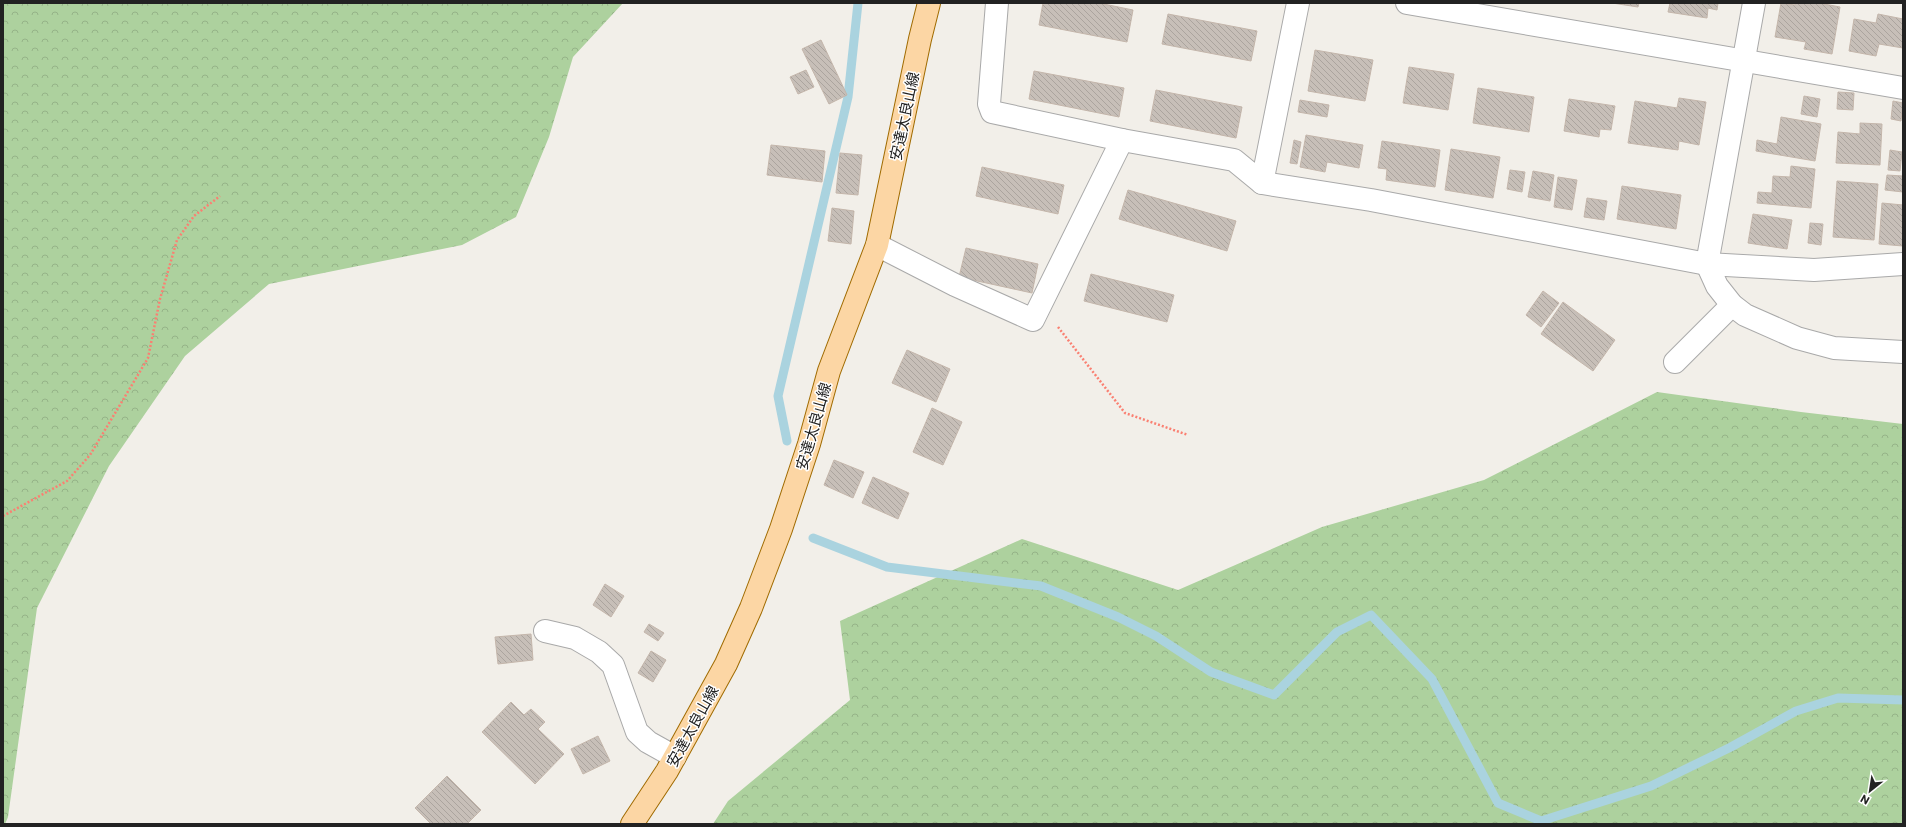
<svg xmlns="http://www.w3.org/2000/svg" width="1906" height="827" viewBox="0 0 1906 827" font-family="Commissioner,'Noto Sans JP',sans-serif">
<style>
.forest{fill:url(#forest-crowns)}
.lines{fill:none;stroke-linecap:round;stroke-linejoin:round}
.stream{stroke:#aad3df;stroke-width:9}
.building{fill:url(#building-back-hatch);stroke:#c4b6ab}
.minor-casing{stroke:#a9a9a9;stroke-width:24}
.major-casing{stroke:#a06b00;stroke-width:24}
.path{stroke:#fa8072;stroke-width:2.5;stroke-dasharray:2 2;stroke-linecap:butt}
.minor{stroke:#fff;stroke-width:22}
.major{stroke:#fcd6a4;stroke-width:22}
.labels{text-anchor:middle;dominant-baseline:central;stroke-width:3;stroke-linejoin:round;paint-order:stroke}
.street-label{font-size:15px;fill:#222;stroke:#fff}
</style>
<defs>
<pattern id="forest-crowns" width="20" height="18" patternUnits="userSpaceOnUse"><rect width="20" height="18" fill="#add19e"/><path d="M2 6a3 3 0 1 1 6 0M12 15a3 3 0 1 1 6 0" fill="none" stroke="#95b388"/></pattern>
<pattern id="building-back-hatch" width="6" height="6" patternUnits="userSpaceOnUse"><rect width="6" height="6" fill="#c7bfb8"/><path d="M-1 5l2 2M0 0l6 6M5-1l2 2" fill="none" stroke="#aba49e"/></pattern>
</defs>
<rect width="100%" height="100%" fill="#f2efe9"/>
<g class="forest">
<polygon points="3,3 623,3 573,57 549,137 516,217 462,245 269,284 185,356 109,466 37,608 8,817 5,824 3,824"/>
<polygon points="1657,392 1801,412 1903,424 1903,824 713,824 728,801 850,700 840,621 1022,539 1178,590 1322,527 1484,480"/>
</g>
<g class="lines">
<g class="stream">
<polyline points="787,441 778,396 848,97 858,3"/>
<polyline points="813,538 887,567 1041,586 1118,617 1156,636 1211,672 1274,695 1337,632 1371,615 1432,679 1498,803 1541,821 1651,786 1731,747 1796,711 1838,698 1903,700"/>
</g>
</g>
<g class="building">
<polygon points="1043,3 1099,3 1133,10 1127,42 1039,25"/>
<polygon points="1612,3 1639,3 1638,7"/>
<polygon points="1670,3 1718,3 1717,10 1708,8 1707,18 1668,12"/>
<polygon points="1781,3 1795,5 1795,3 1819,3 1840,7 1832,54 1804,49 1806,42 1775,37"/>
<polygon points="1168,14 1257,31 1251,61 1162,44"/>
<polygon points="1878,14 1903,19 1903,48 1879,44 1876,56 1849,51 1854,19 1876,23"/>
<polygon points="821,40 847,95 829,104 802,49"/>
<polygon points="1315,50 1373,60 1365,101 1308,91"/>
<polygon points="1409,67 1454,74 1448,110 1403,103"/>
<polygon points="806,70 814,87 798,94 790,77"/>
<polygon points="1034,71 1124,88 1119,117 1029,99"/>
<polygon points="1478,88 1534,97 1529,132 1473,123"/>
<polygon points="1156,90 1242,107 1236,138 1150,121"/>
<polygon points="1838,92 1854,93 1853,110 1837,109"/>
<polygon points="1804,96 1820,99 1817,117 1801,114"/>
<polygon points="1679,98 1706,102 1699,145 1679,141 1678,150 1628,143 1635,101 1677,108"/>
<polygon points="1569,99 1615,106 1611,130 1600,129 1599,137 1564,131"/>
<polygon points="1300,100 1329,105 1327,117 1298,112"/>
<polygon points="1893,101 1903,103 1901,121 1891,119"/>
<polygon points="1781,117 1821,124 1815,161 1756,151 1757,140 1777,144"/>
<polygon points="1860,123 1882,124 1880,165 1836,163 1838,132 1860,134"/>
<polygon points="1306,135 1363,145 1359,168 1327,162 1325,172 1300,167"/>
<polygon points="1294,140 1301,142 1297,164 1290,163"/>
<polygon points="1382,141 1440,150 1435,187 1386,180 1387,169 1378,168"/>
<polygon points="771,145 825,151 822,182 767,175"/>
<polygon points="1451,149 1500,157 1493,198 1445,190"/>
<polygon points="1890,150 1902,152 1900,171 1888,170"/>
<polygon points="840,153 862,155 858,195 836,193"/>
<polygon points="1791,166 1815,169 1811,208 1757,203 1758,192 1772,193 1773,176 1790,177"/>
<polygon points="982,167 1064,185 1058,214 976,196"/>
<polygon points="1510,170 1525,172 1522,192 1507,189"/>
<polygon points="1533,171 1554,175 1550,201 1528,197"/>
<polygon points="1887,175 1903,176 1903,192 1885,190"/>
<polygon points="1558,177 1577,180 1572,210 1554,207"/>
<polygon points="1837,181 1878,184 1874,240 1833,237"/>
<polygon points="1622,186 1681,195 1676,229 1617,219"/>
<polygon points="1128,190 1236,221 1227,251 1119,219"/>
<polygon points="1587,198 1607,201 1604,220 1584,217"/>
<polygon points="1882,203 1903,205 1903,246 1879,244"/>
<polygon points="832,208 854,211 851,244 828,241"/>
<polygon points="1753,214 1792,220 1787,249 1748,243"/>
<polygon points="1810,223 1823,224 1821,245 1808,243"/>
<polygon points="966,248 1038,264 1032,293 959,277"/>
<polygon points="1091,274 1174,295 1167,322 1084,301"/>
<polygon points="1543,291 1559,303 1541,327 1526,315"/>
<polygon points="1563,302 1615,340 1593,371 1541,334"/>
<polygon points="907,350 950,369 936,402 892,383"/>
<polygon points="932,408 962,422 943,465 913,452"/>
<polygon points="834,460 864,472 853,498 824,485"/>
<polygon points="873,477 909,493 898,519 862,503"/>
<polygon points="605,584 624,596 611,617 593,605"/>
<polygon points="649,624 664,633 658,641 644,632"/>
<polygon points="531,634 533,660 498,664 495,637"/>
<polygon points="651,651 666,660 653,682 638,673"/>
<polygon points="511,702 524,715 531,709 545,722 538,729 564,754 535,784 482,732"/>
<polygon points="598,736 610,761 583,774 571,749"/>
<polygon points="447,776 481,810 467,824 431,824 415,808"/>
</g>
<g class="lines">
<g class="minor-casing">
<g id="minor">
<polyline points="997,3 989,104 992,112 1122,140 1234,160 1262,183 1298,3"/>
<polyline points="1407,3 1903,88"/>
<polyline points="1754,3 1707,264 1717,286 1732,305 1745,315 1797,338 1834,348 1903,352"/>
<polyline points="1262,183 1371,200 1707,264 1814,270 1903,264"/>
<polyline points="877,245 955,285 1033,320 1122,140"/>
<polyline points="1675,362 1732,305"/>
<polyline points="545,631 575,638 599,652 613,665 637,732 648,742 675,757"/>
</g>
</g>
<g class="major-casing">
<polyline id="major" points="632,824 667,771 726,664 751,608 781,529 809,444 829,371 877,245 920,39 929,3"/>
</g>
<g class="path">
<polyline points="1058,327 1125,413 1188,435"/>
<polyline points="3,516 67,481 90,455 148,358 160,299 177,240 194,216 220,196"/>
</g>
<use href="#minor" class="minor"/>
<use href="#major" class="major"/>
</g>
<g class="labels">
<g class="street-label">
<text transform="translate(904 116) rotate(-78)">安達太良山線</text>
<text transform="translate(813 426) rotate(-74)">安達太良山線</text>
<text transform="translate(692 726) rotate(-61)">安達太良山線</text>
</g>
</g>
<rect width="1906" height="827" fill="none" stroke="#222222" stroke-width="8"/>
<g transform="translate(1870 791) rotate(210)" stroke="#ffffff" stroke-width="3" paint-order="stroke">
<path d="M0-3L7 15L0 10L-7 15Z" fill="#222222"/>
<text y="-6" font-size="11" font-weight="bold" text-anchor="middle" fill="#222222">N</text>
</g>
</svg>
